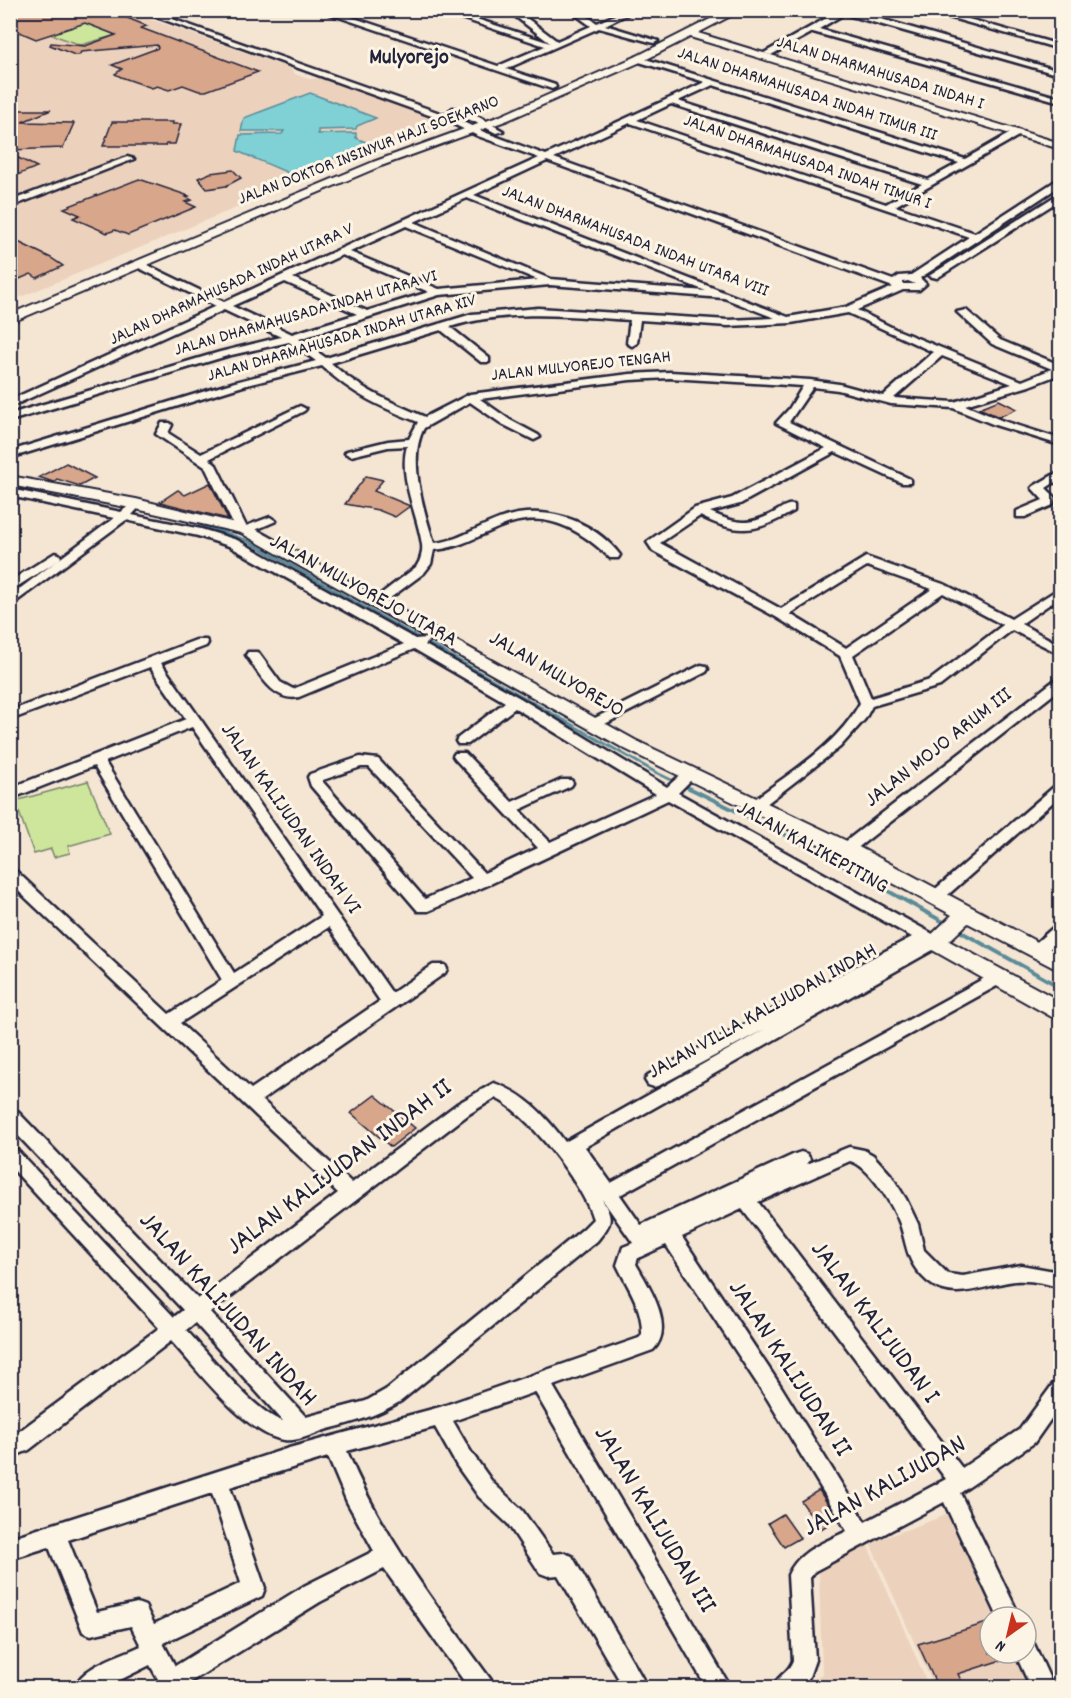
<svg xmlns="http://www.w3.org/2000/svg" width="1071" height="1698" viewBox="0 0 1071 1698" font-family="Dekko,sans-serif">
<style>
.built{fill:#ecd2bd}
.green{fill:#cde69c;stroke:#78846c;stroke-width:1.5}
.water{fill:#7fd1d6;stroke:#5a8b98;stroke-width:1.5}
.lines{fill:none;stroke-linecap:round;stroke-linejoin:round}
.stream-far1{stroke:#5a8b98;stroke-width:3}
.stream{stroke:#5a8b98;stroke-width:4}
.building{fill:#d8a68b;stroke:#22223b;stroke-width:1.5}
.minor-casing{stroke:#22223b;stroke-width:5}
.major-casing{stroke:#22223b;stroke-width:4}
.minor{fill:#fcf5e5;fill-rule:evenodd}
.major{fill:#fcf5e5;fill-rule:evenodd}
.labels{text-anchor:middle;dominant-baseline:central;stroke-width:6;stroke-linejoin:round;paint-order:stroke}
.far-street-label{font-size:18px;fill:#22223b;stroke:#fcf5e5}
.far-quarter-label{font-size:22px;font-weight:bold;fill:#22223b;stroke:#fcf5e5}
.street-label{font-size:22px;fill:#22223b;stroke:#fcf5e5}
.near-street-label{font-size:27px;fill:#22223b;stroke:#fcf5e5}
</style>
<rect width="100%" height="100%" fill="#f5e5d3"/>
<filter id="ink" filterUnits="userSpaceOnUse"><feTurbulence type="fractalNoise" baseFrequency=".0167" numOctaves="2"/><feDisplacementMap in="SourceGraphic" scale="12" xChannelSelector="R" yChannelSelector="G"/><feConvolveMatrix kernelMatrix="1 2 1 2 8 2 1 2 1" color-interpolation-filters="sRGB"/></filter>
<g filter="url(#ink)">
<g class="built">
<polygon points="11,11 127,11 290,68 295,74 309,79 324,78 449,123 443,127 369,153 11,301"/>
<polygon points="949,1514 1006,1617 990,1617 990,1653 1024,1653 1040,1687 934,1687 870,1543"/>
<polygon points="867,1544 929,1687 800,1688 822,1674 819,1572"/>
</g>
<g class="green">
<polygon points="85,23 116,35 81,45 50,34"/>
<polygon points="88,781 110,834 68,846 70,853 54,857 51,849 34,854 15,801"/>
</g>
<polygon class="water" points="310,93 376,118 357,126 356,129 318,130 318,134 356,133 356,138 368,143 367,145 293,175 237,151 240,135 282,134 284,131 241,131 244,118"/>
<g class="lines">
<g class="stream-far1">
<polyline points="90,500 156,513"/>
<polyline points="187,520 248,541 655,772 690,789"/>
</g>
<g class="stream">
<polyline points="687,787 806,845 947,924"/>
<polyline points="956,929 1060,987"/>
</g>
</g>
<g class="building">
<polygon points="10,10 108,10 147,26 141,28 258,72 206,91 199,91 183,85 169,90 157,86 152,88 121,77 115,74 122,69 112,65 158,48 157,45 81,52 79,55 75,55 50,45 51,43 85,46 116,35 85,23 36,39 10,28"/>
<polygon points="10,106 21,110 51,110 22,122 74,123 63,148 10,150"/>
<polygon points="112,122 173,122 172,124 181,124 175,144 166,144 165,146 103,146"/>
<polygon points="10,154 37,167 10,178"/>
<polygon points="233,170 241,178 226,186 207,189 198,178 210,173"/>
<polygon points="139,179 189,196 186,197 192,200 185,202 196,207 128,235 115,230 107,233 73,218 80,215 64,208"/>
<polygon points="10,238 51,258 63,266 37,278 31,274 10,283"/>
<polygon points="999,400 1017,409 999,417 979,408"/>
<polygon points="66,463 95,478 80,486 57,479 53,482 39,477"/>
<polygon points="366,476 383,480 374,491 410,506 395,517 378,510 345,504"/>
<polygon points="210,483 228,519 160,502 178,490 185,495"/>
<polygon points="375,1095 415,1128 391,1147 351,1113"/>
<polygon points="819,1490 837,1519 821,1529 801,1501"/>
<polygon points="783,1514 800,1538 784,1547 768,1523"/>
<polygon points="990,1622 990,1653 1013,1653 1014,1656 958,1674 965,1688 938,1688 918,1644"/>
</g>
<g class="lines">
<g class="minor-casing">
<g id="minor">
<path d="M137,10H149L165,16L177,10H187L172,19L457,119L484,132L546,155L705,82L636,61V57H639L965,159L1014,131H1020V135L895,206L975,233L1057,180L1060,179V186L920,278L926,284L919,290H903L857,310L895,329L1022,381L1052,369L992,344L957,312L966,310L1000,340L1060,365V374L1029,386L965,405L1003,421L1060,439V445L995,425L953,408L891,404L838,390L813,387L789,422L910,479V483H902L835,452L740,504L710,512C738,525 750,526 777,511C783,507 787,504 794,505V511C757,532 739,536 700,516L660,543L781,609L866,557L946,585L1011,619L1060,588V597L1021,624L1060,645V654L1012,630L940,686L872,706L865,719L840,747L761,808H751L749,805L751,802C789,773 837,746 860,703L840,656L776,617L653,551L647,542L695,508L732,498L826,448L776,423L789,409L803,386L670,378L630,380L480,399L510,420L538,435L540,437L534,440L502,424L470,402L424,428C407,459 424,511 434,543C458,541 477,527 499,519C542,503 592,519 620,555L618,558H610C579,528 543,508 500,527C478,536 459,548 434,550L431,564L424,573L378,607L372,603L373,600L416,567C420,562 423,552 422,545C418,515 398,477 407,446L388,447L351,456L345,453L347,451L388,441L409,439L418,422C379,406 353,395 322,366L243,386L10,458V451L235,382L316,361L289,342L227,356L10,421V414L220,352L281,337L224,310L10,407V400L216,306L135,266V262H141L224,302L539,158L478,136L451,123ZM713,85L959,163L928,180L678,101ZM671,104L922,184L886,204L637,120ZM630,123L969,237L911,275L899,276L893,280L554,158ZM547,161L893,287L846,307L788,317L474,195ZM467,198L706,291L550,279L414,222ZM406,226L538,280L439,289L350,252ZM342,255L429,292L367,311L293,278ZM908,281L915,284H903V282ZM285,282L357,314L292,334L232,306ZM550,285L724,298L775,318L728,320L538,308L472,314L326,358L299,339L439,295ZM848,313L933,352L883,396L839,384L810,380L670,372L630,374L470,394L425,417C391,402 359,389 331,363L441,330L481,362H489V358L450,327C509,309 570,316 630,320L627,343L632,346L637,343L640,320L728,326L791,323ZM942,356L1012,384L954,402L894,398ZM867,566L932,589L846,648L790,614ZM943,593L1003,625L930,680L871,698L853,655Z"/>
<polygon points="318,10 330,10 498,66 545,46 437,10 449,10 550,43 507,10 516,10 557,41 591,26 569,10 578,10 597,23 626,10 636,10 605,25 658,41 654,43 599,28 506,69 555,85 556,87 552,89"/>
<polygon points="841,10 850,10 1060,71 1060,75 844,14 819,29 1060,98 1060,102 813,32 771,55 764,53"/>
<polygon points="924,10 937,10 1060,45 1060,49"/>
<polygon points="1039,10 1060,13 1060,17 1039,12"/>
<polygon points="453,108 479,117 503,131 496,133 473,121 450,113 449,111"/>
<polygon points="127,157 134,159 10,207 10,201"/>
<polygon points="1060,193 1060,200 937,278 929,276"/>
<polygon points="300,406 306,409 304,411 209,459 216,465 246,526 270,517 276,521 246,534 235,528 205,467 156,434 162,423 170,423 172,425 168,433 201,454"/>
<polygon points="1060,471 1060,479 1046,488 1055,497 1053,505 1025,517 1017,517 1017,511 1043,500 1032,488 1034,486"/>
<path d="M10,489L121,512L136,500L142,504L132,515L201,529L237,540L415,639L427,638L429,641L425,645L520,698L667,787L685,771H695L697,774L678,793L940,938L942,942L940,946L585,1147L611,1183L992,974H1004L1006,978L1004,982L620,1195L641,1225L795,1154L801,1152L807,1154L810,1159L807,1164L849,1147L864,1150L873,1155L891,1175L906,1199L918,1224L924,1250L948,1274L963,1276L1021,1265L1060,1272V1288C1046,1283 1030,1280 1015,1281C986,1284 954,1304 927,1281C906,1262 908,1248 900,1224C894,1207 869,1165 850,1161L758,1202L962,1468L1020,1429L1053,1384L1060,1381V1406L1034,1443L960,1493L1020,1617H998L944,1502L815,1571L810,1578L815,1660L809,1677L802,1688H772C777,1676 790,1672 793,1660L788,1575C799,1550 824,1543 847,1531L768,1400L666,1245L638,1258L636,1264C649,1287 676,1327 653,1350L553,1386L731,1688H707L535,1392L453,1421L471,1452L493,1483L522,1510L553,1554L564,1553L572,1556L648,1688H624L558,1575L548,1576L540,1573L508,1524L479,1497L457,1466L435,1427L347,1451C382,1537 437,1606 491,1680L494,1688H469L384,1569L320,1602L187,1684L188,1688H163L150,1665L104,1688H74C83,1665 120,1656 141,1646L131,1626L91,1635L83,1632L49,1547L10,1559V1538L289,1448L440,1407L639,1338L642,1335C643,1307 628,1288 617,1265L623,1247L633,1243L602,1199C614,1221 612,1222 597,1241L401,1401C376,1416 356,1422 328,1429C315,1433 298,1442 284,1440C246,1435 197,1369 171,1341L29,1450L10,1458V1438L159,1328L10,1166V1147L16,1149L174,1317L183,1310L10,1127V1108L16,1110L198,1299L338,1193L10,883V869L15,870L169,1014L222,980L94,766L10,799V788L186,719L150,667L10,720V711L196,640H206L208,643L206,646L161,663L392,993L433,965H445L447,969L445,973L262,1100L352,1183L457,1104L494,1083C524,1093 546,1116 565,1142L765,1029L660,1085L654,1087L648,1085L645,1080L648,1075L912,937L668,800L488,885L428,911H418L311,786L308,777L310,774L360,757L378,759L484,873L538,848L455,759L453,756L455,753H465L512,802L561,780H571L573,783L571,786L519,810L550,842L656,794L515,708L468,744H458L456,741L458,738L505,702L414,649L299,697C274,703 258,672 246,655L248,652H258L280,682L293,689L404,644L229,546L198,536L126,520L10,606V596L114,518L10,496ZM192,727L322,916L234,973L105,762ZM361,767H369L472,878L425,899L323,782V780ZM329,927L380,1001L251,1089L180,1023ZM495,1098C526,1111 584,1186 593,1219L583,1229L387,1389L366,1401L306,1417L210,1312L469,1114ZM742,1209L946,1479L865,1522L782,1388L682,1237ZM195,1323L283,1421C257,1415 206,1351 186,1330ZM328,1457L347,1502L374,1551L304,1586L175,1666L163,1643L262,1596L265,1588L230,1487ZM212,1493L241,1583L154,1624L145,1606L137,1603L97,1612L68,1540Z"/>
<polygon points="55,553 59,554 61,557 59,560 10,591 10,581"/>
<polygon points="701,665 706,666 708,669 706,672 599,727 594,728 587,724 589,721"/>
<polygon points="1060,679 1060,689 851,853 841,853 838,849 841,845 1055,680"/>
<polygon points="1060,784 1060,796 942,900 932,900 929,896 932,892 1055,786"/>
<polygon points="1060,925 1060,939 1043,955 1031,955 1029,951 1031,947 1054,927"/>
<polygon points="1026,1641 1034,1644 1054,1688 1031,1688 1015,1653 1026,1653"/>
</g>
</g>
<g class="major-casing">
<g id="major">
<polygon points="728,10 742,10 698,33 1060,143 1060,149 690,37 643,61 508,120 381,166 10,323 10,314 373,162 500,116 635,57"/>
<polygon points="10,476 136,499 252,527 635,740 853,844 1060,954 1060,971 968,923 949,941 1060,1001 1060,1019 1052,1017 927,947 924,942 952,915 839,854 623,748 241,533 136,509 10,485"/>
</g>
</g>
<use href="#minor" class="minor"/>
<use href="#major" class="major"/>
</g>
</g>
<g class="labels">
<g class="far-street-label">
<text transform="translate(880 74) rotate(17)">JALAN DHARMAHUSADA INDAH I</text>
<text transform="translate(807 95) rotate(18)">JALAN DHARMAHUSADA INDAH TIMUR III</text>
<text transform="translate(369 151) rotate(-21)">JALAN DOKTOR INSINYUR HAJI SOEKARNO</text>
<text transform="translate(807 163) rotate(19)">JALAN DHARMAHUSADA INDAH TIMUR I</text>
<text transform="translate(635 242) rotate(21)">JALAN DHARMAHUSADA INDAH UTARA VIII</text>
<text transform="translate(232 285) rotate(-25)">JALAN DHARMAHUSADA INDAH UTARA V</text>
<text transform="translate(306 314) rotate(-16)">JALAN DHARMAHUSADA INDAH UTARA VI</text>
<text transform="translate(342 339) rotate(-16)">JALAN DHARMAHUSADA INDAH UTARA XIV</text>
<text transform="translate(581 367) rotate(-6)">JALAN MULYOREJO TENGAH</text>
</g>
<g class="far-quarter-label">
<text x="409" y="58">Mulyorejo</text>
</g>
<g class="street-label">
<text transform="translate(363 591) rotate(29)">JALAN MULYOREJO UTARA</text>
<text transform="translate(556 675) rotate(30)">JALAN MULYOREJO</text>
<text transform="translate(939 748) rotate(-38)">JALAN MOJO ARUM III</text>
<text transform="translate(290 819) rotate(55)">JALAN KALIJUDAN INDAH VI</text>
<text transform="translate(812 848) rotate(29)">JALAN KALIKEPITING</text>
<text transform="translate(763 1012) rotate(-29)">JALAN VILLA KALIJUDAN INDAH</text>
</g>
<g class="near-street-label">
<text transform="translate(340 1168) rotate(-37)">JALAN KALIJUDAN INDAH II</text>
<text transform="translate(227 1310) rotate(48)">JALAN KALIJUDAN INDAH</text>
<text transform="translate(874 1323) rotate(53)">JALAN KALIJUDAN I</text>
<text transform="translate(789 1369) rotate(57)">JALAN KALIJUDAN II</text>
<text transform="translate(885 1487) rotate(-29)">JALAN KALIJUDAN</text>
<text transform="translate(654 1520) rotate(59)">JALAN KALIJUDAN III</text>
</g>
</g>
<rect width="1071" height="1698" fill="none" stroke="#fcf5e5" stroke-width="36"/>
<rect x="18" y="18" width="1035" height="1662" fill="none" stroke="#22223b" stroke-width="2" filter="url(#ink)"/>
<g transform="translate(1008 1635) rotate(214)"><circle r="28" fill="#fcf5e5" stroke="#a5a1a1" stroke-width="1.5"/>
<path d="M0-4.5L10 22L0 15L-10 22Z" fill="#c8321e"/>
<text y="-9" font-size="16" font-weight="bold" text-anchor="middle" fill="#22223b">N</text>
</g>
</svg>
